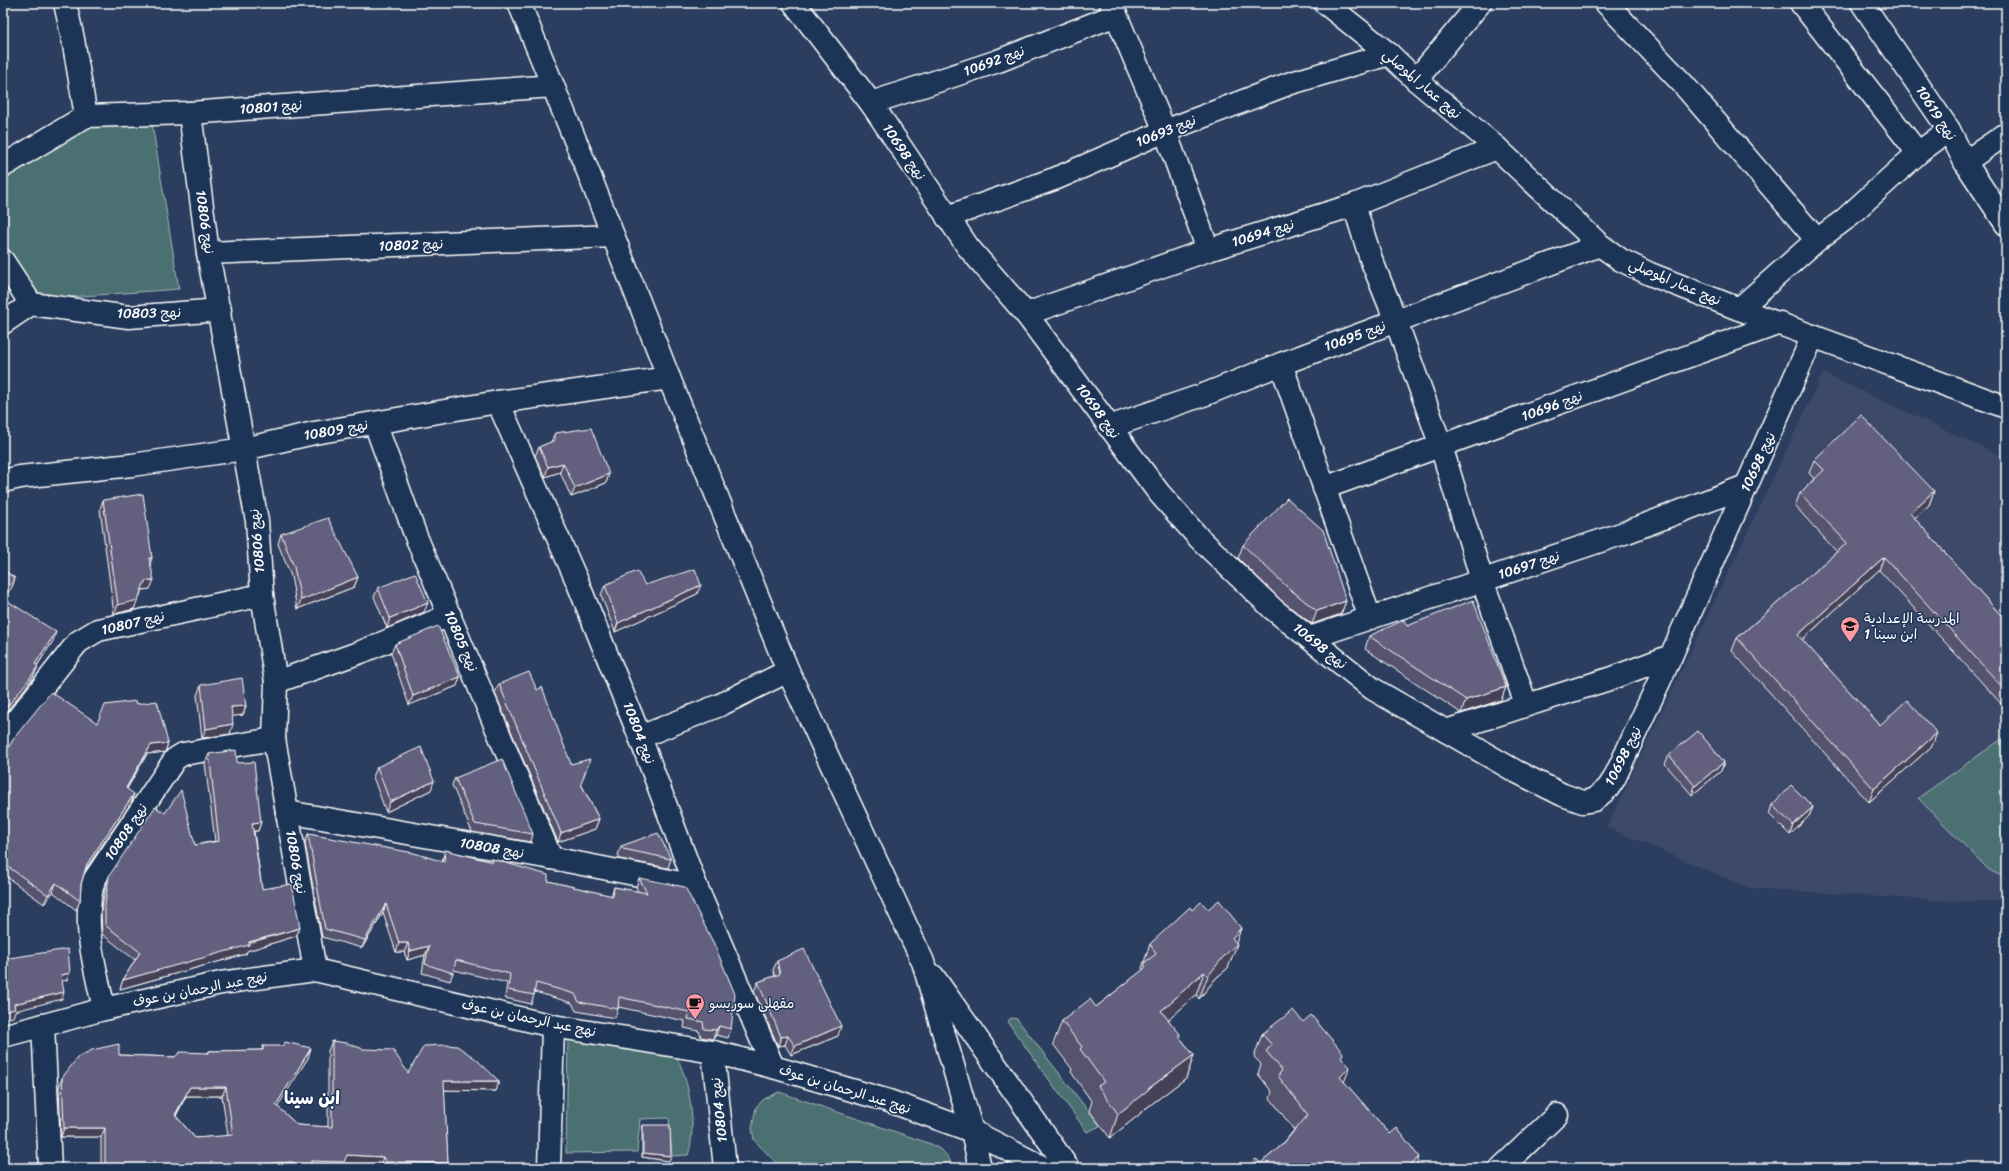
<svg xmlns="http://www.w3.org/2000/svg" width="2009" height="1171" viewBox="0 0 2009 1171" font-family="Sriracha,'Playpen Sans Arabic',sans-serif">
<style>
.built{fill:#3c4869}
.green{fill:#4b6f71;stroke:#a5b7b8}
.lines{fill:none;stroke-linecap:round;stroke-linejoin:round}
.minor-casing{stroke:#fff;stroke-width:25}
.minor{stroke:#1d3557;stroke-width:22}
.wall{fill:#55536d;stroke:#fff;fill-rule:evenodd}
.shaded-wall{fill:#454359;stroke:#fff}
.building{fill:#63607f;stroke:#fff;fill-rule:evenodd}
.labels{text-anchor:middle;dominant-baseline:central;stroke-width:3;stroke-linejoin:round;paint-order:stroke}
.street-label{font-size:14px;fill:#fff;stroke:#1d3557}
.poi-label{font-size:14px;fill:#fff;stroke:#1d3557;text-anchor:start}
.district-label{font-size:18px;font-weight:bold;fill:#fff;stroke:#1d3557}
</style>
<rect width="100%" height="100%" fill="#2b3e5f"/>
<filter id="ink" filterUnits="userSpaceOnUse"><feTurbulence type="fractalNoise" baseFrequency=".025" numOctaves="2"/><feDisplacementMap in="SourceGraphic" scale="8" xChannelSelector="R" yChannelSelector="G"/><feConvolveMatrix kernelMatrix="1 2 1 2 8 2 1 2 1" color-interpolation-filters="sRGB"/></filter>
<g filter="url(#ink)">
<polygon class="built" points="1823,373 2006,458 2006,901 1948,901 1749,888 1607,827"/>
<g class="green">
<polygon points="151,117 179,289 42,299 3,240 3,173 96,121"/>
<polygon points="2006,736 2006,878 1989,870 1918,798"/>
<polygon points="1011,1018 1017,1019 1100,1126 1087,1132 1014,1031 1008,1021"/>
<path d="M568,1035L675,1054C690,1079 697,1129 688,1155L672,1156L669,1118L640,1119L637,1152L566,1153Z"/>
<path d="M779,1092L931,1144C942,1150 950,1155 952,1168H781L754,1140L752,1128L756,1107L764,1099Z"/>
</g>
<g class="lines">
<g class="minor-casing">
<g id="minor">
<polyline points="65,3 73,39 86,116"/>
<polyline points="519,3 587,169 669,378 788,671 923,962 972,1131 980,1168"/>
<polyline points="794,3 871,103 968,247 1026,314 1159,493 1199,538 1273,609 1373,689 1517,772 1563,795 1583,802 1594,800 1608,788 1614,779 1671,656 1813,336"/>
<polyline points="1111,3 1165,131 1208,250"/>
<polyline points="1325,3 1389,54 1416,80 1497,148 1600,245 1621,260 1650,274 1739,309 2006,407"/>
<polyline points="1606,3 1683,84 1817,240"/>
<polyline points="1801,3 1918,153"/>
<polyline points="1862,3 1949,130 1965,162 2006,224"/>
<polyline points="1416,80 1480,3"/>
<polyline points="871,103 998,61 1116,15"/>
<polyline points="190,113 208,253 257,521 262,595 276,682 274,739 315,970"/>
<polyline points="1965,162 2006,134"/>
<polyline points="3,166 86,116 190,113 553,86"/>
<polyline points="1354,205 1371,259 1396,321 1441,446 1482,580 1526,704"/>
<polyline points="947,217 1057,178 1165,131 1288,84 1389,54"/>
<polyline points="208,253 613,236"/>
<polyline points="3,261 31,304 129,317 220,310"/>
<polyline points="1739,309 1817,240 1844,220 1918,153 1949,130"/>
<polyline points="1026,314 1208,250 1354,205 1497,148"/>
<polyline points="3,323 31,304"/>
<polyline points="1281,364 1370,618"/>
<polyline points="498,402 577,581 640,737 696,886 773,1067"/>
<polyline points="375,423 415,534 551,858"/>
<polyline points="1109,427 1206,394 1281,364 1600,245"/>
<polyline points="3,481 20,477 132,465 244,449 314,433 498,402 669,378"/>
<polyline points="1324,488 1780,323"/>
<polyline points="1310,638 1627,532 1746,486"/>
<polyline points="276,682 361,652 450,615"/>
<polyline points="1446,731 1609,679 1671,656"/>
<polyline points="3,737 78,642 98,630 262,595"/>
<polyline points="640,737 720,705 788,671"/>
<polyline points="287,812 551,858 696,886"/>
<polyline points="933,976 1068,1168"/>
<path d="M104,1009C95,967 81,922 94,880L175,759L183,754L274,739"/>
<polyline points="43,1025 50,1168"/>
<polyline points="3,1036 104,1009 221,983 315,970 553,1026 713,1052 773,1067 889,1101 972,1131 1044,1168"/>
<polyline points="713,1052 725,1168"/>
<polyline points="549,1168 553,1026"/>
<polyline points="1501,1168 1557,1115"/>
</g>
</g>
<use href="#minor" class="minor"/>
</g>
<g class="wall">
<polygon points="555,433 609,474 606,483 571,497 560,472 545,477 535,456 539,447 551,442"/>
<polygon points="1814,460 1934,491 1929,505 1914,518 2006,621 2006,709 1879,570 1802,640 1880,725 1932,746 1869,802 1732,651 1737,638 1837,552 1795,506 1800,493 1814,479 1809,473"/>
<polygon points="103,500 152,558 150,564 150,589 142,590 134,609 114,614 100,509"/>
<polygon points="281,534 358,577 354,587 297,609 291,576 278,544"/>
<polygon points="1243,545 1346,601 1341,614 1312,624 1281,600 1238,558"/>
<polygon points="3,570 15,578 12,587 3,598 53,641 37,666 38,666 34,675 26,687 3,716"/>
<polygon points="605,585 645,585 697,594 615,632 601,595"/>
<polygon points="378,588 424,612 387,628 374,597"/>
<polygon points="1407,626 1506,687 1501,700 1461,713 1365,649 1369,636"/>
<polygon points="395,644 457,686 409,705 391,653"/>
<polygon points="499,684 571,764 599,819 595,829 558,842 495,693"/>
<polygon points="201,685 246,706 243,715 232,716 230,734 202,738 197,695"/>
<polygon points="137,704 168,743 165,752 147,754 127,789 131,803 85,871 81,884 80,901 76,910 53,892 44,904 4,875 3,876 3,757 97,723"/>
<polygon points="209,754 237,763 261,822 258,831 254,831 262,889 296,936 247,951 246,954 120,989 123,980 135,960 102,934 101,912 106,885 109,876 195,845 215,841 205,763"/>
<polygon points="1669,755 1724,762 1721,771 1692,795 1665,764"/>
<polygon points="377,767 431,790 386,812 373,777"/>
<polygon points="455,778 533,834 531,842 472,832 452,785"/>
<polygon points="1772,805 1813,807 1809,816 1790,835 1769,814"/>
<polygon points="308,834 442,861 445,850 491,862 492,859 548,881 611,896 614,887 638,892 636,887 639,878 731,1029 728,1038 716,1035 713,1039 701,1037 699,1031 684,1028 685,1021 618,1007 618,1009 615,1018 576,1011 572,1003 535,992 531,1004 505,998 507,983 454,970 450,981 422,973 425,955 407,960 404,952 396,952 383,913 362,948 322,937 305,843"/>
<polygon points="621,846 671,859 668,868 620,859 618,855"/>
<polygon points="1208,909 1241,928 1236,943 1228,968 1216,978 1199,999 1196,995 1168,1020 1180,1038 1194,1055 1186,1078 1141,1112 1140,1114 1110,1138 1089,1110 1092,1102 1071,1072 1072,1069 1053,1044 1062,1021 1096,1007 1142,971 1143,970 1142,968 1150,944 1192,910"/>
<polygon points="777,961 838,1036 791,1055 785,1045 778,1046 754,991 758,982 775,976 773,970"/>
<polygon points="1303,1022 1341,1058 1344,1082 1390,1134 1419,1157 1261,1163 1282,1145 1294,1130 1270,1098 1272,1092 1258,1074 1261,1064 1254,1057 1262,1034"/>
<path d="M332,1041L408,1073L499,1081L496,1091L444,1090L448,1163L446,1168H381L380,1166L344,1164L342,1168H101V1137H61L59,1087L62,1078L119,1055L175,1057L208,1053L209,1051L262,1050L263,1046L308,1058L277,1106L297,1125L328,1127V1051ZM186,1096H222L228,1136L195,1138L176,1116Z"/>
<polygon points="643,1125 669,1161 642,1157 642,1129"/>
</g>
<g class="shaded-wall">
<polygon points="563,463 560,472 545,477 548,467"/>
<polygon points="609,474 606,483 571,497 575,488"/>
<polygon points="1934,491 1929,505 1905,527 1910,513"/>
<polygon points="1884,557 1879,570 1793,648 1798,635"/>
<polygon points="149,558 152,558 149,567"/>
<polygon points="358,577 354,587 297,609 301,600"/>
<polygon points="15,578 12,587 3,599 3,594"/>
<polygon points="154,580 150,589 142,590 134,609 114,614 118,605 145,581"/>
<polygon points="701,585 697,594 615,632 618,623"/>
<polygon points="1346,601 1341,614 1312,624 1317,611"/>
<polygon points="428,603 424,612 387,628 390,618"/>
<polygon points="56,632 53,641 32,673 35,664"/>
<polygon points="38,666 34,675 26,687 3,716 7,707"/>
<polygon points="460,677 457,686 409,705 413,696"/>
<polygon points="1506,687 1501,700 1461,713 1466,700"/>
<polygon points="246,706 243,715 227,717 231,707"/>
<polygon points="233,724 230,734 202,738 206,729"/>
<polygon points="1937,733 1932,746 1869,802 1874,789"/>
<polygon points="168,743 165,752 147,754 122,797 126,788 151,745"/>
<polygon points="1724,762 1721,771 1692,795 1695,786"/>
<polygon points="434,781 431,790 386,812 390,802"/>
<polygon points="134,794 131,803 83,873 87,864"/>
<polygon points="1813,807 1809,816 1790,835 1793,825"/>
<polygon points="599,819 595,829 558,842 561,833"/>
<polygon points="261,822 258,831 249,831 252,823"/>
<polygon points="56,883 53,892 44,904 48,895"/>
<polygon points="386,904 383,913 362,948 365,940"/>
<polygon points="300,928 296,936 247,951 246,954 120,989 123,980"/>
<polygon points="1241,928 1235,946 1237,944 1228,968 1216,978 1199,999 1208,976 1232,938"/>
<polygon points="399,943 408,943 404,952 396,952"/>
<polygon points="429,946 425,955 407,960 410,951"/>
<polygon points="1204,972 1196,995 1152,1035 1161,1011"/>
<polygon points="70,973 67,980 59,982 61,975"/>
<polygon points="64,992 62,999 15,1011 13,1017 3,1019 3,1012 14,1004"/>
<polygon points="719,1026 716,1035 713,1039 716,1030"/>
<polygon points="841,1026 838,1036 791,1055 795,1046"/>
<polygon points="788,1036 785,1045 778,1046 781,1037"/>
<polygon points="311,1048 308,1058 273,1114 276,1105"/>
<polygon points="1194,1055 1186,1078 1141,1112 1140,1114 1110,1138 1118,1114 1148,1089"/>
<polygon points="1350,1067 1341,1090 1340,1077"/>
<polygon points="444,1081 499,1081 496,1091 441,1090"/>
<polygon points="190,1087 226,1087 222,1096 186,1096 171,1125 175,1115"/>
<polygon points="64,1128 105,1128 101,1137 61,1137"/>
<polygon points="643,1153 671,1156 669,1161 642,1157"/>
<polygon points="347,1155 383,1157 380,1166 344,1164 342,1168 311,1168 311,1161"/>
<polygon points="1419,1157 1415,1168 1407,1168"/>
<polygon points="292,1162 290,1168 257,1168 259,1164"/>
<polygon points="386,1162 448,1163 446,1168 383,1168"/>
</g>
<g class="building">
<polygon points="1861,415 1934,491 1910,513 2006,621 2006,691 1884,557 1798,635 1880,725 1907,700 1937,733 1874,789 1737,638 1847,543 1800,493 1824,470 1814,460"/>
<polygon points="591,428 609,474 575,488 563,463 548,467 539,447 555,440 555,433"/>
<polygon points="143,494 152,558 149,558 154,580 145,581 138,600 118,605 103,500"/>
<polygon points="1287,498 1323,530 1346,601 1317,611 1286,586 1243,545"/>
<polygon points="328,518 358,577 301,600 294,567 281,534"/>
<polygon points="695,569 701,585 618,623 605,585 637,571 645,585"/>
<polygon points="3,570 15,578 3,594"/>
<polygon points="415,573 428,603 390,618 378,588"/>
<polygon points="3,598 56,632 35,664 38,666 30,678 7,707 3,705"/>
<polygon points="1473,600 1506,687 1466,700 1369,636 1404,620 1407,626"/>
<polygon points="438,626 460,677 413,696 395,644"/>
<polygon points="529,672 537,690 542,687 571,764 590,759 581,784 599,819 561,833 499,684"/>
<polygon points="242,678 246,706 231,707 233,724 206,729 201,685"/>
<polygon points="51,692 97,723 105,705 136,701 137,704 157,701 168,743 151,745 126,788 134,794 87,864 81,884 80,901 56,883 48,895 7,866 5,868 3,866 3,757 14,738"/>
<polygon points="1698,731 1724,762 1695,786 1669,755"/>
<polygon points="421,747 434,781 390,802 377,767"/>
<polygon points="236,750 237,763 254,762 261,822 252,823 262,889 292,884 300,928 249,942 249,945 123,980 140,952 105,925 105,904 109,876 155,807 165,813 181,790 195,845 219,841 209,754"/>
<polygon points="502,759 533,834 475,824 455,778"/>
<polygon points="1791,785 1813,807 1793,825 1772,805"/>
<polygon points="658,833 671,859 623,849 621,846"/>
<polygon points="308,834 414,853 444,862 445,850 493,862 492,859 548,875 548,881 613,896 614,887 647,893 639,878 685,887 714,944 735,994 731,1029 719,1026 716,1030 704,1029 703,1022 688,1019 689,1012 619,997 618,1009 579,1002 575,994 536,983 534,995 508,990 510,974 456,960 453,973 425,964 429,946 410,951 408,943 399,943 386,904 365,940 325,929"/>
<polygon points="1219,900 1241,928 1232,938 1237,944 1225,955 1208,976 1204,972 1161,1011 1180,1034 1180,1038 1194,1055 1148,1089 1148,1090 1118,1114 1098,1086 1104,1082 1080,1049 1082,1047 1062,1021 1090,999 1096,1007 1145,968 1145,962 1156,954 1150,944 1190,907 1192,910 1201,902 1208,909"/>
<polygon points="68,949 70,973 61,975 64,992 14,1004 15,1009 3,1012 3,959"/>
<polygon points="804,949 841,1026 795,1046 788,1036 781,1037 758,982 780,974 777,961"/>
<polygon points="1293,1010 1303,1022 1311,1015 1343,1053 1341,1058 1350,1067 1340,1077 1390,1134 1397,1128 1419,1157 1407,1168 1246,1168 1256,1159 1261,1163 1282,1145 1308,1115 1278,1076 1282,1070 1266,1051 1272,1045 1262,1034"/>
<path d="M332,1041L347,1043L363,1049L393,1050L408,1073L424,1046L446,1045L457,1046L476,1059L499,1081H444L448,1163L386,1162L383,1157L347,1155L344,1162L311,1161V1168L292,1162L259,1164V1168H105V1128H64L62,1078L78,1057L92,1050L119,1044V1055L175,1057L180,1052L209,1053V1051L263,1050V1046H282L285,1042L311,1048L276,1105L297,1125L332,1127ZM190,1087H226L233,1135L195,1138L175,1115Z"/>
<polygon points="643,1125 670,1125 671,1156 643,1153"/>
</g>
</g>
<defs>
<g id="school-pin" transform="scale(1)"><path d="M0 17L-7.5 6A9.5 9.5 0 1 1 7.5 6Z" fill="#ff9aa2" stroke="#1d3557"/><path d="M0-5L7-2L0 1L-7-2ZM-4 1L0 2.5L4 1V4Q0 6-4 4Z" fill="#111"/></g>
<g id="cafe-pin" transform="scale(1)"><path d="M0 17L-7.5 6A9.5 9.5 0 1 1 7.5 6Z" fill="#ff9aa2" stroke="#1d3557"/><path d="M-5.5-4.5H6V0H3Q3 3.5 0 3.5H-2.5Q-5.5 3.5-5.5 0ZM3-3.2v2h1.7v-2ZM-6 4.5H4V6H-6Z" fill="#111"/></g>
</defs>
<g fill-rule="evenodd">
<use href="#school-pin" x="1850" y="626"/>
<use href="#cafe-pin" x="695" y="1003"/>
</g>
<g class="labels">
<g class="street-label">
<text transform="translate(994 61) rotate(-20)">نهج 10692</text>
<text transform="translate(1422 84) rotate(41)">نهج عمار الموصلي</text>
<text transform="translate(271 107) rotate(-4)">نهج 10801</text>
<text transform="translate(1936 113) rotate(57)">نهج 10619</text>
<text transform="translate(1166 131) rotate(-22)">نهج 10693</text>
<text transform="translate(904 152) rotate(56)">نهج 10698</text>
<text transform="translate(205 222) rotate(82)">نهج 10806</text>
<text transform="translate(1263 233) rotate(-17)">نهج 10694</text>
<text transform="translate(411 245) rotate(-2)">نهج 10802</text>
<text transform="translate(1675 282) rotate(23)">نهج عمار الموصلي</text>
<text transform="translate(149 313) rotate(-1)">نهج 10803</text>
<text transform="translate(1355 336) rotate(-20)">نهج 10695</text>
<text transform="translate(1552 406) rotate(-20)">نهج 10696</text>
<text transform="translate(1098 411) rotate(54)">نهج 10698</text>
<text transform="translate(336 430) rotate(-10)">نهج 10809</text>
<text transform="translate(1758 462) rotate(-65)">نهج 10698</text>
<text transform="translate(257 541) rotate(-95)">نهج 10806</text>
<text transform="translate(1529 565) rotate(-18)">نهج 10697</text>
<text transform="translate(133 623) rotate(-13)">نهج 10807</text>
<text transform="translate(461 641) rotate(67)">نهج 10805</text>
<text transform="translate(1320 646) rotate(39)">نهج 10698</text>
<text transform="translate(639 733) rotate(69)">نهج 10804</text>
<text transform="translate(1623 756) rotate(-63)">نهج 10698</text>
<text transform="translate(126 832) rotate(-56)">نهج 10808</text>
<text transform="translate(492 848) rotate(10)">نهج 10808</text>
<text transform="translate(296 862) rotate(80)">نهج 10806</text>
<text transform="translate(200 989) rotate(-11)">نهج عبد الرحمان بن عوف</text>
<text transform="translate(529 1018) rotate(12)">نهج عبد الرحمان بن عوف</text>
<text transform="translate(845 1089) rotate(17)">نهج عبد الرحمان بن عوف</text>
<text transform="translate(719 1110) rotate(-96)">نهج 10804</text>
</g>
<g class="poi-label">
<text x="1864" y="618">المدرسة الإعدادية<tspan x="1864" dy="16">ابن سينا 1</tspan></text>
<text x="709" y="1003">مقهلى سوريسو</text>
</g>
<g class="district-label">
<text x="312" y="1098">ابن سينا</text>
</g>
</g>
<rect width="2009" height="1171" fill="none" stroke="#1d3557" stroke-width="16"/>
<rect x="8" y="8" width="1993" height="1155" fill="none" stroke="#fff" stroke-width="1.5" filter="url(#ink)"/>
</svg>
